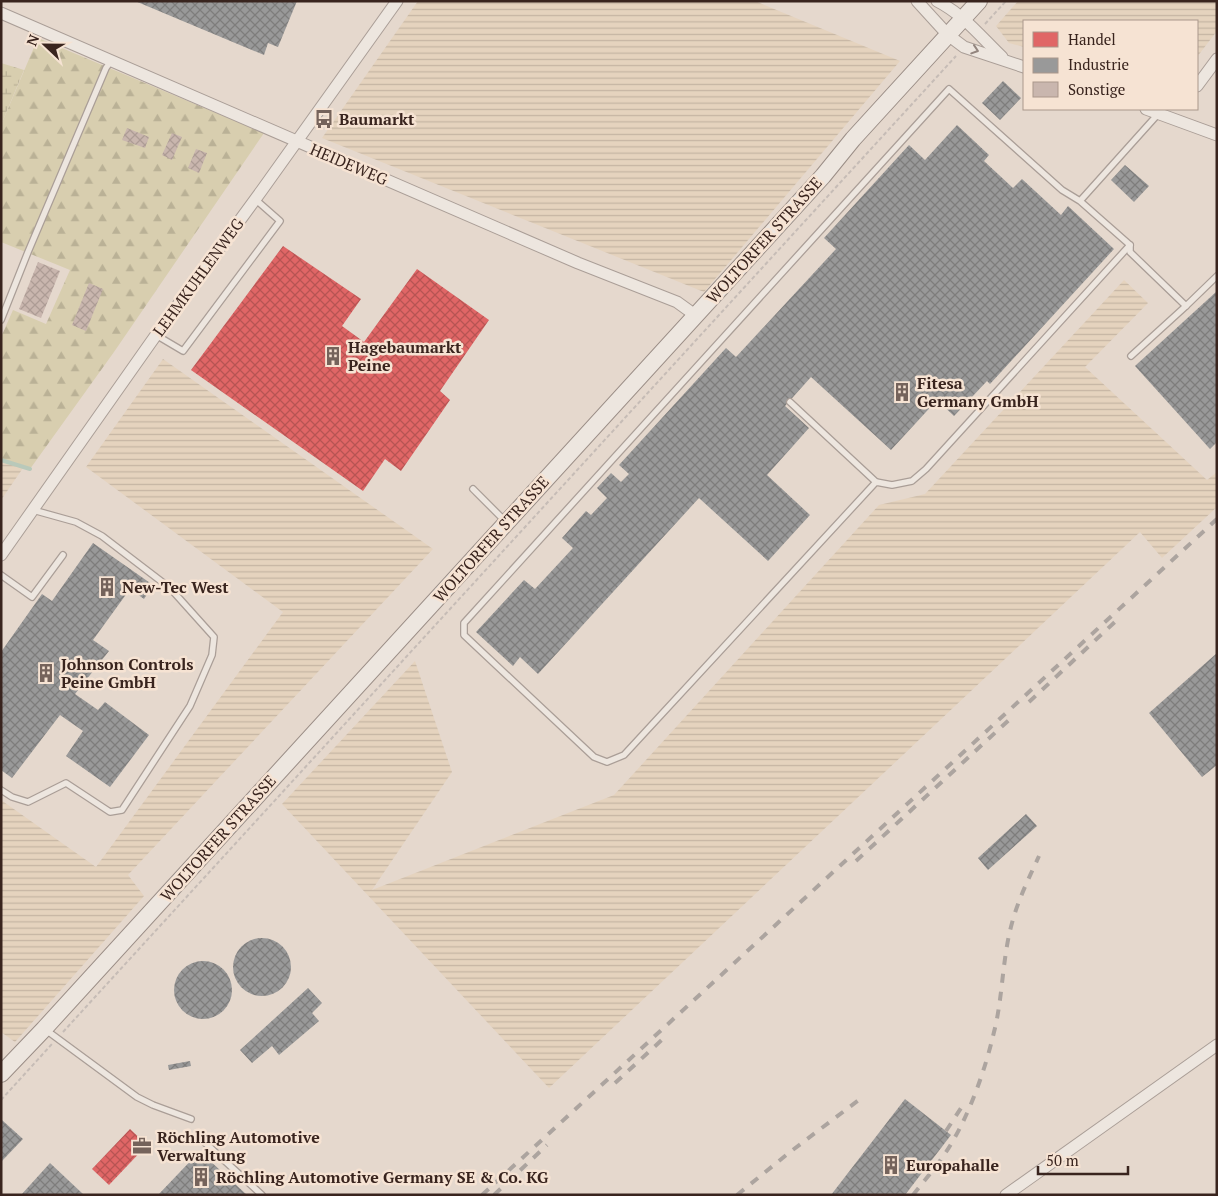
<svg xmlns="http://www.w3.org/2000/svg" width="1218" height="1196" viewBox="0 0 1218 1196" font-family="'PT Serif',serif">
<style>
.farmland{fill:url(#farmland-rules)}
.forest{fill:url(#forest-firs)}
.wetland{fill:url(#wetland-marsh)}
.shops{fill:url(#shops-cross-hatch)}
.industry{fill:url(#industry-cross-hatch)}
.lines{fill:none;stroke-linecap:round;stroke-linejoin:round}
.stream{stroke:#b9c9ba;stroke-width:4}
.building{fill:url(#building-cross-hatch)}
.service-casing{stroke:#aa9e97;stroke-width:8}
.minor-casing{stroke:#aa9e97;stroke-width:13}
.secondary-casing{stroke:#9a8d86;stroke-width:18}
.path{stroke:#c6bcb6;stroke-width:2;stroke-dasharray:4 2.5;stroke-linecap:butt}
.service{stroke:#ede6df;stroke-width:5.5}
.minor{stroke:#ede6df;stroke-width:11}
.secondary{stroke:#ede6df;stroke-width:16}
.rail{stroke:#aca49f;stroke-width:4;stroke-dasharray:9 9;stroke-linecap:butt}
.oneway{stroke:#93857e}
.labels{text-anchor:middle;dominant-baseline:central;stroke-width:5;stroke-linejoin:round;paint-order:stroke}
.poi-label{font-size:16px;font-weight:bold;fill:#39241e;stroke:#f6e3d3;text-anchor:start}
.street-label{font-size:16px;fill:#39241e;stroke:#f6e3d3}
</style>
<defs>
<pattern id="farmland-rules" width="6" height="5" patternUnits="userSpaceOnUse" patternTransform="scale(1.25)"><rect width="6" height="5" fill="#e5d3be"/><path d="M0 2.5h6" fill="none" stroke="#c5b5a3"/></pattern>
<pattern id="forest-firs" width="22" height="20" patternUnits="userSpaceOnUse" patternTransform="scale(1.25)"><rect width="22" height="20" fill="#d8ceaf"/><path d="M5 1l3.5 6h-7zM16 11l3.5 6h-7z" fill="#bab196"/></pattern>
<pattern id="wetland-marsh" width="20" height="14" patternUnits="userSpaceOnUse" patternTransform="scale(1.25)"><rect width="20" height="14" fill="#d8ceaf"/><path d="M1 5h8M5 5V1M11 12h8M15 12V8" fill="none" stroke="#bab196"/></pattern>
<pattern id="shops-cross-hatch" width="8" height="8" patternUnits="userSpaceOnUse" patternTransform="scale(1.25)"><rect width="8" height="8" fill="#e06666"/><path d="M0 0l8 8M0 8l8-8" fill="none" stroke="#b75453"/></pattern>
<pattern id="industry-cross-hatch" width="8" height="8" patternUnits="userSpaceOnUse" patternTransform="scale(1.25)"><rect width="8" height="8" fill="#999"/><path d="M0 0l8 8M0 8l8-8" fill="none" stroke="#7e7d7c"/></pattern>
<pattern id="building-cross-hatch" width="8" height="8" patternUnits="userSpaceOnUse" patternTransform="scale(1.25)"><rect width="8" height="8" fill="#c9b6ae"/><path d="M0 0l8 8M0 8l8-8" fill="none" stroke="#ad9c95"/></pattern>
</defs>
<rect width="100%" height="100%" fill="#e5d8cd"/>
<g class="farmland">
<polygon points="418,1 755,1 900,61 704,292 322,138"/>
<polygon points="1018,1 1217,1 1217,31 1197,57 1197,21 1024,21 1024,47 1009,43 996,26"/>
<polygon points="1124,280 1148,303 1085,367 1207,480 1217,472 1217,507 1162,558 1140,532 549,1088 282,804 415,661 452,772 372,890 614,795 879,505 925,494"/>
<polygon points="163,359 433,549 128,875 144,896 15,1042 1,1032 1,800 96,867 283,612 86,467"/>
<polygon points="1,462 23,468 1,500"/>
</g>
<polygon class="forest" points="38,38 264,133 114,352 30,469 1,460 1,337 13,310 46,324 70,270 1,242 1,125"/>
<polygon class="wetland" points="1,63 24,70 1,125"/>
<g class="shops">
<polygon points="283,246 361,299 342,326 364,342 417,269 489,320 440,391 450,400 401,471 385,459 363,491 191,370"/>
<polygon points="130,1129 147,1145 109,1185 92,1169"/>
</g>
<g class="industry">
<polygon points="135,1 297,1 278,47 268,43 264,55"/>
<polygon points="1003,81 1021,98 1000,120 982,103"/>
<polygon points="957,125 989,155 984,161 1013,188 1022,179 1061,215 1068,206 1114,249 990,384 987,381 954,416 937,400 891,450 811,377 785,406 809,428 767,475 810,515 768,561 699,498 538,674 520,657 513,666 476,632 524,580 535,589 573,548 562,538 586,511 591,515 607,498 597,488 611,473 621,482 629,474 619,465 726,348 736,357 836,249 824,238 909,145 925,160"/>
<polygon points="1125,165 1149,186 1134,202 1111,180"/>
<polygon points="1217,291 1217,442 1210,449 1135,366"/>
<polygon points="93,543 153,585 144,599 130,589 93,640 109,651 75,694 98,710 105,702 149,735 110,787 66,756 83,731 60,715 12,778 1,770 1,652 42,594 52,601"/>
<polygon points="1217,653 1217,765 1202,777 1149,713"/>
<polygon points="1026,814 1037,826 988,870 978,858"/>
<circle cx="262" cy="967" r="29"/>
<circle cx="203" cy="990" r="29"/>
<polygon points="308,988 322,1003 312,1013 319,1021 279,1055 272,1046 252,1063 240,1050"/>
<polygon points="190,1061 191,1066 169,1070 168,1065"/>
<polygon points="905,1099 951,1135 905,1195 831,1195"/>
<polygon points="2,1120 23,1139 1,1162 1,1121"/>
<polygon points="200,1151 209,1160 247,1195 158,1195"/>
<polygon points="50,1163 84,1195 21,1195"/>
</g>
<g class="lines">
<polyline class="stream" points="1,460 30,469"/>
</g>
<g class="building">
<polygon points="127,128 149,137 145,148 122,140"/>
<polygon points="172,133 182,137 172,160 162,155"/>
<polygon points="196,149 207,153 199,173 188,168"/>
<polygon points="38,262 60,271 41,318 19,309"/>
<polygon points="89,283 103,289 86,331 72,325"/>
</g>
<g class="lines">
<g class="service-casing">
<g id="service">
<polyline points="1080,201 1130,245 926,469 912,481 892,485 876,482 624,755 607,762 594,757 464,635 464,623 949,89 1062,190 1080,201 1159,113"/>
<polyline points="1130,245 1130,252 1186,306"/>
<polyline points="1,320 28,252 106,68 111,61"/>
<polyline points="156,335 183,351 280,221 255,199"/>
<polyline points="1131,356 1186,306 1217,276"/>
<polyline points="790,402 876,482"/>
<polyline points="473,489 505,521"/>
<polyline points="1,575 32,597 63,555"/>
<polyline points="1,790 12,797 28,802 66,783 110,812 122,810 190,706 212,655 214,637 170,588 102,536 76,522 33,510"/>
<polyline points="46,1030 137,1097 153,1105 191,1119"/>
<polyline points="203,1141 262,1195"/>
</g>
</g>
<g class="minor-casing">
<g id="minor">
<polyline points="917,1 948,35 964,47 1024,67"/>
<path d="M937,1C963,14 981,37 1002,57"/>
<polyline points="1,13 578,263 677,302 695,315"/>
<polyline points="1197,86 1217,59"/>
<polyline points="1146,109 1217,135"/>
<polyline points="1,555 156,335 262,190 397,1"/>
<polyline points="1006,1195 1217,1045"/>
</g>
</g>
<g class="secondary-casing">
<polyline id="secondary" points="1,1074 44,1029 823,176 853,139 979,1"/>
</g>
<g class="path">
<polyline points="985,24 1006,1"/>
<polyline points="63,1032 956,56"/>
<polyline points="1,1100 52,1044"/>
</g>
<use href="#service" class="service"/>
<use href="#minor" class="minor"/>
<use href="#secondary" class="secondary"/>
<g class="rail">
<polyline points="1029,702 1117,620"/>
<polyline points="856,861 1010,719"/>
<polyline points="615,1083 665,1037"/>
<polyline points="946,1131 965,1102"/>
<polyline points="482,1195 1217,519"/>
<polyline points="494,1195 547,1145"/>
<polyline points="737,1195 790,1152 864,1096"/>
<path d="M913,1195C924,1181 936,1167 946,1152C968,1119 985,1071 994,1032C1003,997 1002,959 1012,923C1018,900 1029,878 1039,856"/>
</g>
</g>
<defs><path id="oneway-chevron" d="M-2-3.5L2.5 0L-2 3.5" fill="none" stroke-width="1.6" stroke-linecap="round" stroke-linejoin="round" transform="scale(1.25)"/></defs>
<use class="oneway" href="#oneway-chevron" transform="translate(975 50) rotate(18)"/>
<defs>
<g id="bus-bare" transform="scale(1.5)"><path d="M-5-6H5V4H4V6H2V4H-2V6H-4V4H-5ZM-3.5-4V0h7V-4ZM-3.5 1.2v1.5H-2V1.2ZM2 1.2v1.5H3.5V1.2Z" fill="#75635b" stroke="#f6e3d3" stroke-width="2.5" paint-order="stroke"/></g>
<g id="building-bare" transform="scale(1.5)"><path d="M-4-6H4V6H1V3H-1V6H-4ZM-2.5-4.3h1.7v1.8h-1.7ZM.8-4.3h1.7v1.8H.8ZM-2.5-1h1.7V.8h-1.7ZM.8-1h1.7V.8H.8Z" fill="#75635b" stroke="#f6e3d3" stroke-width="2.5" paint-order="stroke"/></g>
<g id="office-bare" transform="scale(1.5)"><path d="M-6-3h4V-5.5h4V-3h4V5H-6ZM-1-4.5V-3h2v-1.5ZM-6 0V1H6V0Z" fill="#75635b" stroke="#f6e3d3" stroke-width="2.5" paint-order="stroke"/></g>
</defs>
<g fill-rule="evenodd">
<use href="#bus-bare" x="324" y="119"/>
<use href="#building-bare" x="333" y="356"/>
<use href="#building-bare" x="902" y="392"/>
<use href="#building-bare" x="107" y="587"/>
<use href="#building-bare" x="46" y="673"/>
<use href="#office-bare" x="142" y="1146"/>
<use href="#building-bare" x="891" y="1165"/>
<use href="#building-bare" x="201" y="1177"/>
</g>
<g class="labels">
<g class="poi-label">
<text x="339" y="119">Baumarkt</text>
<text x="348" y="347">Hagebaumarkt<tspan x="348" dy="18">Peine</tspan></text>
<text x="917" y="383">Fitesa<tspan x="917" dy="18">Germany GmbH</tspan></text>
<text x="122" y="587">New-Tec West</text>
<text x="61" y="664">Johnson Controls<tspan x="61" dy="18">Peine GmbH</tspan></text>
<text x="157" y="1137">Röchling Automotive<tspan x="157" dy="18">Verwaltung</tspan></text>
<text x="906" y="1165">Europahalle</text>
<text x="216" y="1177">Röchling Automotive Germany SE &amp; Co. KG</text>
</g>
<g class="street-label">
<text transform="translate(349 164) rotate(23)">HEIDEWEG</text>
<text transform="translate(764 240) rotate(-48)">WOLTORFER STRASSE</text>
<text transform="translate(198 277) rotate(-54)">LEHMKUHLENWEG</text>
<text transform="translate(491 539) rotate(-48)">WOLTORFER STRASSE</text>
<text transform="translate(218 838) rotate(-48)">WOLTORFER STRASSE</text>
</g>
</g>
<rect width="1218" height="1196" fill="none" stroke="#39241e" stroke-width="5"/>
<rect x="1023" y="20" width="175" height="90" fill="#f6e3d3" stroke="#aa978b"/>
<rect x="1033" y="32" width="25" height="15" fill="#e06666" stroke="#aa978b"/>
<text x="1068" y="45" font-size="15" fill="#39241e">Handel</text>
<rect x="1033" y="58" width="25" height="15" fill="#999999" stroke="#aa978b"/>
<text x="1068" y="70" font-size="15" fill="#39241e">Industrie</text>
<rect x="1033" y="82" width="25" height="15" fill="#c9b6ae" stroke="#aa978b"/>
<text x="1068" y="95" font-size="15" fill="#39241e">Sonstige</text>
<g transform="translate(45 45) rotate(292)" stroke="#f6e3d3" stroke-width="4" paint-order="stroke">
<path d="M0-4L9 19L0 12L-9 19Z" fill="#39241e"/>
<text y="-8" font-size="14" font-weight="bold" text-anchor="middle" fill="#39241e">N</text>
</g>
<path d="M1038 1166v8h90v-8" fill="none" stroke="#39241e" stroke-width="2.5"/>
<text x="1046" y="1166" font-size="15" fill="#39241e" stroke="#f6e3d3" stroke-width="4" paint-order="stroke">50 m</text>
</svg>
